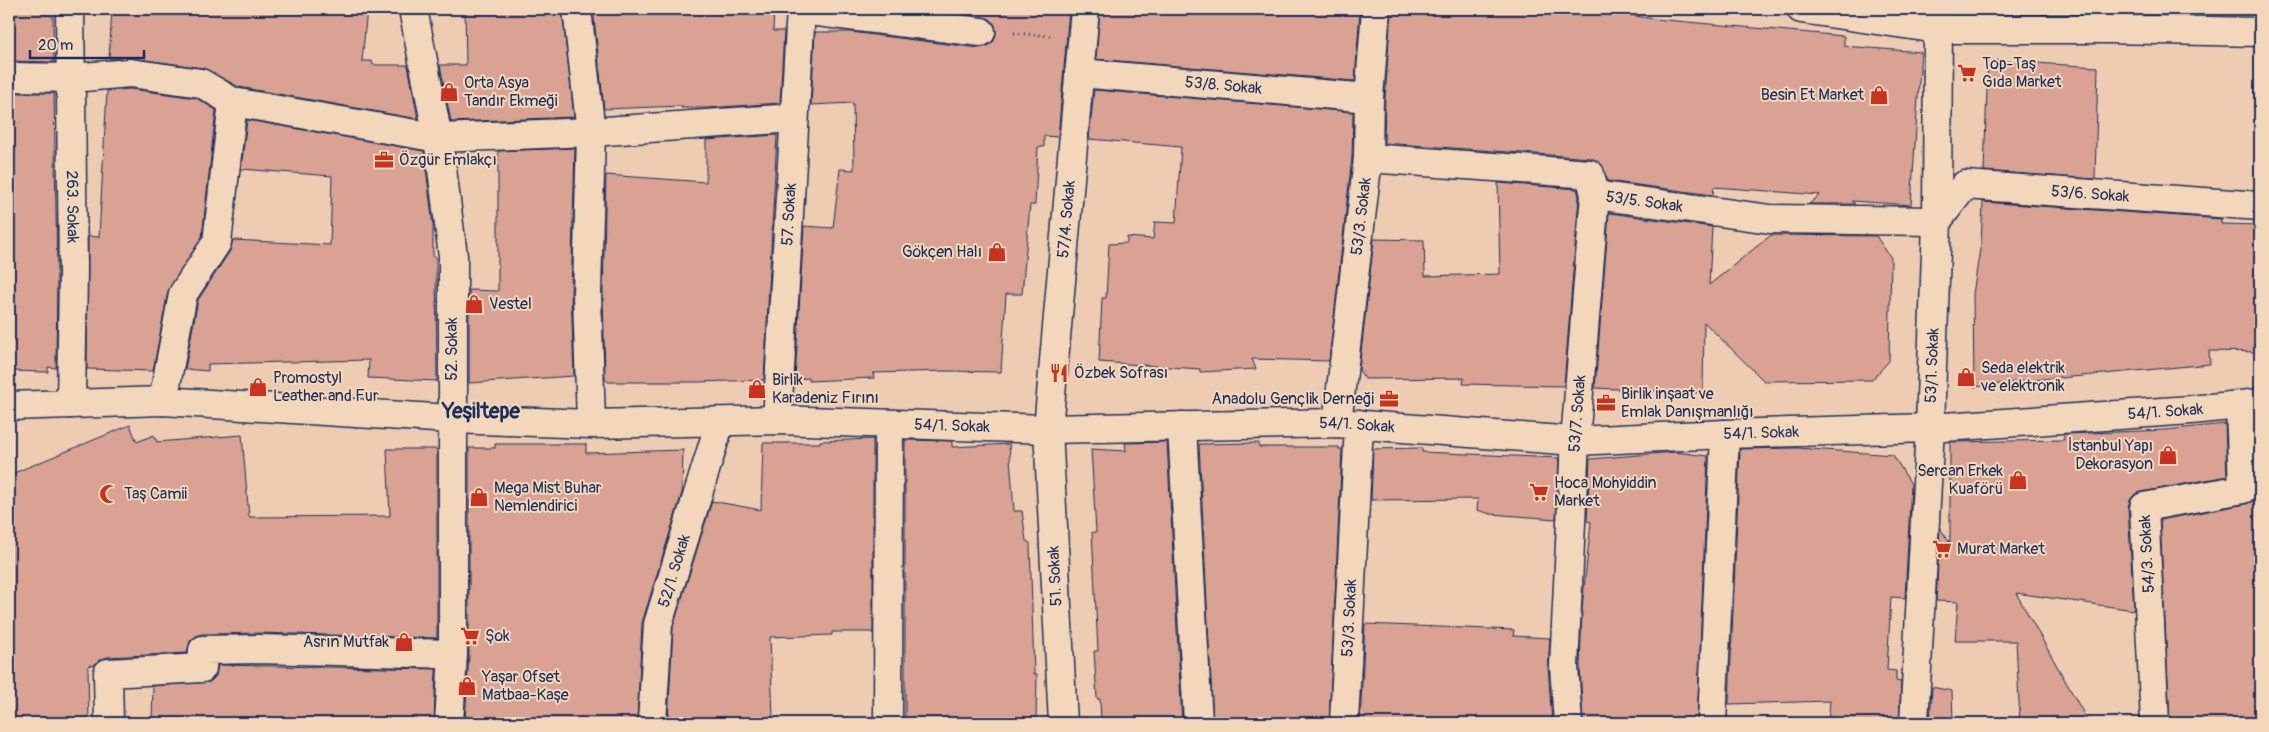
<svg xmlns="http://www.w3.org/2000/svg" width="2269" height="732" viewBox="0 0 2269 732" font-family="Pangolin,sans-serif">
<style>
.building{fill:#d9a292;stroke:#1b2f5e}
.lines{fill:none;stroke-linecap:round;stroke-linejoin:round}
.minor-casing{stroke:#1b2f5e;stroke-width:31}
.path{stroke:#1b2f5e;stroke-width:3;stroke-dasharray:1 4;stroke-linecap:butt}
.minor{stroke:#f3d7ba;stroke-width:28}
.labels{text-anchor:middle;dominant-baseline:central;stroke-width:4;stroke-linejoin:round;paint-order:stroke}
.poi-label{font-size:16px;fill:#1b2f5e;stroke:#f3d7ba;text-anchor:start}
.street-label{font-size:16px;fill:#1b2f5e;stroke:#f3d7ba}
.district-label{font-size:21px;font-weight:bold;fill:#1b2f5e;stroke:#f3d7ba}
</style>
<rect width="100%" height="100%" fill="#eeccb2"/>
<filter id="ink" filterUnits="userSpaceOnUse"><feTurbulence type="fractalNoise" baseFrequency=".02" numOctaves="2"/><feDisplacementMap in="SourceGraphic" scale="10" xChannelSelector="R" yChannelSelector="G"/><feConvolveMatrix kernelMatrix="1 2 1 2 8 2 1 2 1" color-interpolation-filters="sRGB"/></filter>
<g filter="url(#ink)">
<g class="building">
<polygon points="9,9 45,9 44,15 53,16 54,62 9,61"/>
<polygon points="112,9 367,9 362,61 372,61 373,65 408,65 418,119 239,87 203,68 132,58 109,59"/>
<polygon points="465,9 562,9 574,117 451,122 440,65 466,65"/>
<polygon points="593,9 774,9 773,31 784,31 780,103 706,108 681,108 682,106 604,109"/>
<polygon points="920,9 1069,9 1058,137 1044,136 1044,147 1038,147 1035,205 1030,205 1022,294 1006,294 1001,372 947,371 873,373 874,378 809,381 809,378 795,379 804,226 833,228 840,169 854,170 853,103 811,105 815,32 850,32 979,48 988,46 994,41 996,34 995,25 990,19 983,17"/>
<polygon points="1100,9 1360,9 1355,81 1096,59"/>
<polygon points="1391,9 1594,9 1654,19 1844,36 1844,46 1921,52 1911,205 1852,201 1855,204 1809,204 1820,195 1714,187 1713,195 1608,181 1600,163 1591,158 1384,143 1385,99"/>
<polygon points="1988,60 2098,67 2095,179 1984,171"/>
<polygon points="130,89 196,98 216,110 202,237 168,291 153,371 87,369 88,236 99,237 107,91"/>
<polygon points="1094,90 1353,112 1352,157 1329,361 1252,359 1256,369 1200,372 1200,369 1099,362 1102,298 1106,298 1109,244 1127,243 1127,237 1153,239 1155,222 1176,223 1181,147 1089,139"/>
<polygon points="9,93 54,93 57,272 56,368 48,367 48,372 9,371"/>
<polygon points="247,120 424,151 433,226 433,257 436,257 437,381 368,378 369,360 208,364 208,371 185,369 198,300 230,251 233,240 330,245 332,176 241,169"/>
<polygon points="777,135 764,380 698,382 608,382 605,379 603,294 606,175 706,182 706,140"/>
<polygon points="575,148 571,294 574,376 469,383 469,290 498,291 498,151"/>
<polygon points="1498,183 1577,189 1579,196 1564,386 1463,384 1464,378 1365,379 1359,370 1374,239 1424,240 1425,276 1500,274"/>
<polygon points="1983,202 2221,219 2221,224 2260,225 2260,352 2209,351 2210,364 2061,378 2061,377 1974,387 1973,294 1981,243"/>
<polygon points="1609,213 1712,227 1709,285 1771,235 1876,236 1891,258 1889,361 1872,380 1764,381 1704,322 1703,393 1595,388"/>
<polygon points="2225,424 2227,476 2141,492 2135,494 2130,500 2128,508 2134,610 2016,593 2089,723 2020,723 2016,641 1955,641 1958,602 1936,601 1940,528 1950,543 1950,442 2064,440 2064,434 2166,430"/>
<polygon points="130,425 137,442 154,435 157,442 242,435 249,517 390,516 387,449 437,449 437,638 259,633 202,634 196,636 190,641 187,653 107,657 100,660 94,665 88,666 89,723 9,723 9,475"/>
<polygon points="2256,425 2260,425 2260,715 2240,719 2231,723 2170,723 2160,520 2246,504 2253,501 2257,495 2259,488"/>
<polygon points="873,439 873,632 832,632 832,635 770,637 773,719 744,720 744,723 668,723 673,627 712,501 761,510 763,443 820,443 820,441"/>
<polygon points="905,440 952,441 952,447 1009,444 1014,511 1022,511 1026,541 1030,543 1034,674 1037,674 1036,723 905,723"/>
<polygon points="1167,442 1182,723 1101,723 1100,699 1097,699 1094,651 1098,651 1092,532 1096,532 1091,449 1126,451 1125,443"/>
<polygon points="1259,443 1259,447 1339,447 1339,449 1342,449 1329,723 1213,723 1199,444"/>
<polygon points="495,444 586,444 586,453 683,450 682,493 642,623 637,723 465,723 469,654 469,448 495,448"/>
<polygon points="1422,448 1422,452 1559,458 1556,519 1491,514 1477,510 1478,499 1371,500 1373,449"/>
<polygon points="1797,448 1893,455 1911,484 1905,598 1891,597 1887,670 1896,671 1896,681 1901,682 1899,723 1828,723 1830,701 1729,704 1740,449"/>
<polygon points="1675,452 1708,456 1697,723 1583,723 1580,666 1582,608 1591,522 1587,521 1590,459"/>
<polygon points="1365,624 1514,630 1513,636 1550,638 1548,667 1552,723 1360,723"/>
<polygon points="218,665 436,669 434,723 152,723 153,686 210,682 216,676"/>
<polygon points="1932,687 1952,691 1953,723 1930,723"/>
</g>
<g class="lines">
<g class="minor-casing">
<g id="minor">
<path id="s1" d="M70,9L73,272L71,404"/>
<polyline points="413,9 438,138 453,256 453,654 449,723"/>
<polyline points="577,9 591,132 587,294 591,424"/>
<polyline points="1801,9 1938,29 2107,29 2260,32"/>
<polyline points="801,10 981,32"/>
<path id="s2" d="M1079,73L1369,98"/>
<polyline points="9,77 72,78 130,73 201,83 233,102 438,138 591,132 794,118"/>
<path id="s3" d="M1368,158L1590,174L1595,195L1770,219L1937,221L1965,185L2260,206"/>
<polyline points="163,401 183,294 217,242 233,102"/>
<path id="s4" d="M9,406L163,401L451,419L591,424L777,420L1048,429L1337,423L1575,441L1725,434L1930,428L2191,410L2260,403"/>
<path id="s5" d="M777,420L801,9"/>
<path id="s6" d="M1337,423L1368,158L1369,98L1376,9"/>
<polyline points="1182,426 1198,723"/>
<polyline points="109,723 108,673 202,668 203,650 259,649 453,654"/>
<path id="s7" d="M652,723L658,624L720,422"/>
<polyline points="888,723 889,424"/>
<path id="s8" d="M1063,723L1048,429L1085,9"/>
<path id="s9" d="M1344,723L1359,424"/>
<path id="s10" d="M1568,723L1564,666L1575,441L1595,195"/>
<polyline points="1712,723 1725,434"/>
<path id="s11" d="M1914,723L1930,428L1937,221L1938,9"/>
<polyline points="2155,723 2144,507 2243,489 2240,406"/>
</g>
</g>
<polyline class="path" points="1014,33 1050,36"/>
<use href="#minor" class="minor"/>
</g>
</g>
<defs>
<g id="supermarket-bare" transform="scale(1.5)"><path d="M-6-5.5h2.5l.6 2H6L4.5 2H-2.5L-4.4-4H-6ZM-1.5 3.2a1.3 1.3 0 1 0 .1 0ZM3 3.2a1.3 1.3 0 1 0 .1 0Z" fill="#c8321e" stroke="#f3d7ba" stroke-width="2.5" paint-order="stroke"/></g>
<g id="shop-bare" transform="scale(1.5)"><path d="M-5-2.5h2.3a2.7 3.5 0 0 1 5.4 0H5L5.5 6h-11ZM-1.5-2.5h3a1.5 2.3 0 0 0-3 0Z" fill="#c8321e" stroke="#f3d7ba" stroke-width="2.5" paint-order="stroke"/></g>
<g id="office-bare" transform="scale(1.5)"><path d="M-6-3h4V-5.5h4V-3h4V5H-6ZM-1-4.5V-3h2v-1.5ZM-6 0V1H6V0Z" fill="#c8321e" stroke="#f3d7ba" stroke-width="2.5" paint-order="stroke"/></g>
<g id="restaurant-bare" transform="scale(1.5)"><path d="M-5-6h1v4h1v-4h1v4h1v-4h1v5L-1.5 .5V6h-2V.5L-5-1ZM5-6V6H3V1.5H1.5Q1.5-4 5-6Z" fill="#c8321e" stroke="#f3d7ba" stroke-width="2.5" paint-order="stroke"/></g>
<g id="mosque-bare" transform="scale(1.5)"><path d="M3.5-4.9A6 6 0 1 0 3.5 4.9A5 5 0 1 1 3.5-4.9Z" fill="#c8321e" stroke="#f3d7ba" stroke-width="2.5" paint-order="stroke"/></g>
</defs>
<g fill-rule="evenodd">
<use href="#supermarket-bare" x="1967" y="73"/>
<use href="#shop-bare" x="449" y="92"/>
<use href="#shop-bare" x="1879" y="95"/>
<use href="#office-bare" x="384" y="160"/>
<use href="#shop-bare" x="997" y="252"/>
<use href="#shop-bare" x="474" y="304"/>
<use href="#restaurant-bare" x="1059" y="373"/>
<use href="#shop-bare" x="1966" y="377"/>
<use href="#shop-bare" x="258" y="387"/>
<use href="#shop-bare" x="757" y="389"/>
<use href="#office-bare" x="1389" y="399"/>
<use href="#office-bare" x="1606" y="403"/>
<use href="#shop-bare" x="2168" y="455"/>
<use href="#shop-bare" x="2018" y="480"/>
<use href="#supermarket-bare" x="1539" y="492"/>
<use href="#mosque-bare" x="109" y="494"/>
<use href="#shop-bare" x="479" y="497"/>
<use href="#supermarket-bare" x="1942" y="549"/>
<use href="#supermarket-bare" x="470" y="636"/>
<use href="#shop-bare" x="404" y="642"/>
<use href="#shop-bare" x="467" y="686"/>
</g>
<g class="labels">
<g class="poi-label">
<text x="1982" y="64">Top-Taş<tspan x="1982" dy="18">Gıda Market</tspan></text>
<text x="464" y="83">Orta Asya<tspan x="464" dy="18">Tandır Ekmeği</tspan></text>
<text x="1864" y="95" text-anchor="end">Besin Et Market</text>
<text x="399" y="160">Özgür Emlakçı</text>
<text x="982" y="252" text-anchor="end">Gökçen Halı</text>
<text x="489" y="304">Vestel</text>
<text x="1981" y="368">Seda elektrik<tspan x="1981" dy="18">ve elektronik</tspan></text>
<text x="1074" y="373">Özbek Sofrası</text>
<text x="273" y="378">Promostyl<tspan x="273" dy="18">Leather and Fur</tspan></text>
<text x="772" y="380">Birlik<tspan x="772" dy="18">Karadeniz Fırını</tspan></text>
<text x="1621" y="394">Birlik inşaat ve<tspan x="1621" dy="18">Emlak Danışmanlığı</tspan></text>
<text x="1374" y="399" text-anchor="end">Anadolu Gençlik Derneği</text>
<text x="2153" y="446" text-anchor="end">İstanbul Yapı<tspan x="2153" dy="18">Dekorasyon</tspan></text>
<text x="2003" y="471" text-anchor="end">Sercan Erkek<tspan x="2003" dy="18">Kuaförü</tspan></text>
<text x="1554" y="483">Hoca Mohyiddin<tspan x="1554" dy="18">Market</tspan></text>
<text x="494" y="488">Mega Mist Buhar<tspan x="494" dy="18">Nemlendirici</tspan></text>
<text x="124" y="494">Taş Camii</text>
<text x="1957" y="549">Murat Market</text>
<text x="485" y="636">Şok</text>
<text x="389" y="642" text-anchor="end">Asrın Mutfak</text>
<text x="482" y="677">Yaşar Ofset<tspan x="482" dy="18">Matbaa-Kaşe</tspan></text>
</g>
<g class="street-label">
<text stroke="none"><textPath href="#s2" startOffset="145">53/8. Sokak</textPath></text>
<text stroke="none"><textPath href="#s3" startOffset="759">53/6. Sokak</textPath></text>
<text stroke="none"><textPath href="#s3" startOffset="294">53/5. Sokak</textPath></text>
<text stroke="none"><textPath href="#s1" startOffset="198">263. Sokak</textPath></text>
<text stroke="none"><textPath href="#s5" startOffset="206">57. Sokak</textPath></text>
<text stroke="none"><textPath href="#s6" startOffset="208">53/3. Sokak</textPath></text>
<text stroke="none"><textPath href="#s8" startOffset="505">57/4. Sokak</textPath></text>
<text transform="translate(452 349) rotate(-90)">52. Sokak</text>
<text stroke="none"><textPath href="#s11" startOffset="358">53/1. Sokak</textPath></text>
<text stroke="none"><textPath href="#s4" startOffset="2159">54/1. Sokak</textPath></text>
<text stroke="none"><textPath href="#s10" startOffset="310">53/7. Sokak</textPath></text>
<text stroke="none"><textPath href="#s4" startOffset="944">54/1. Sokak</textPath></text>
<text stroke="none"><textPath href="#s4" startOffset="1349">54/1. Sokak</textPath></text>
<text stroke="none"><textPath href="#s4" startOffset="1754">54/1. Sokak</textPath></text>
<text transform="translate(2147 554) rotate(-93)">54/3. Sokak</text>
<text stroke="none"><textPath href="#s7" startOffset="155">52/1. Sokak</textPath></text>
<text transform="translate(1055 576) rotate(-93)">51. Sokak</text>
<text stroke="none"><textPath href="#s9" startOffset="105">53/3. Sokak</textPath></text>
</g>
<g class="district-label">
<text x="481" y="411">Yeşiltepe</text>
</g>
</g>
<rect width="2269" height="732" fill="none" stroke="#f3d7ba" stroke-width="30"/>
<rect x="15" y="15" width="2239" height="702" fill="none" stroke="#1b2f5e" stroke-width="2" filter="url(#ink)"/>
<path d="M30 50v8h114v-8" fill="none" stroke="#1b2f5e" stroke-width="2.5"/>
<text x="38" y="50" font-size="15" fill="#1b2f5e" stroke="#f3d7ba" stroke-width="4" paint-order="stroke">20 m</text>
</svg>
